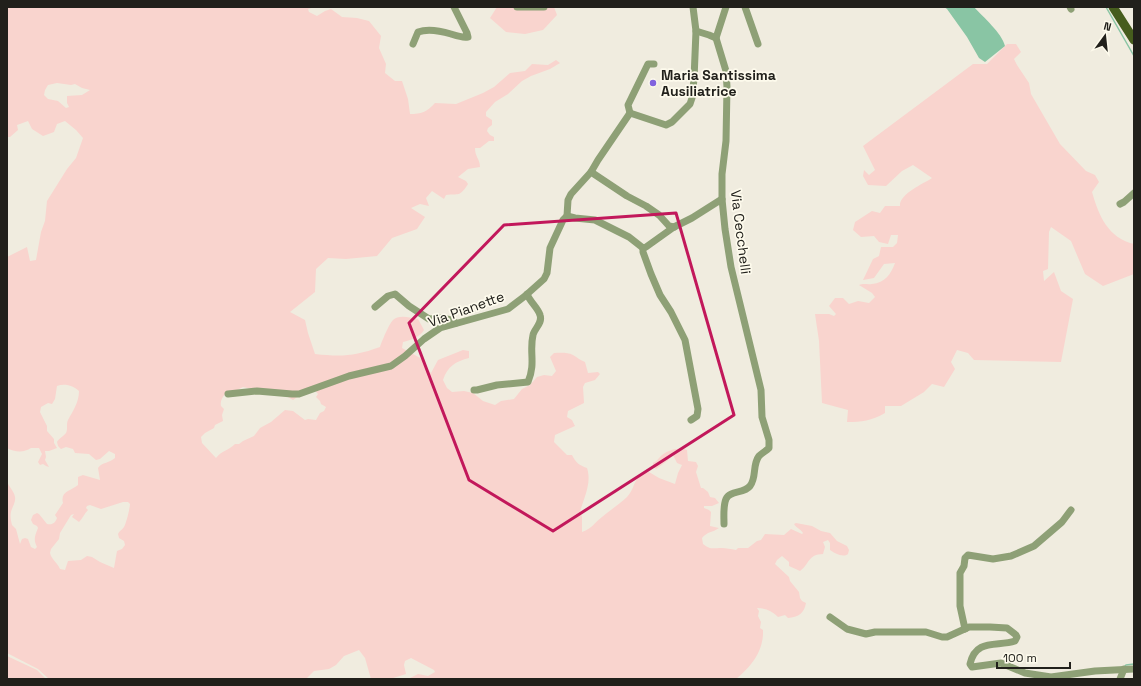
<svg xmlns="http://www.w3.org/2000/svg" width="1141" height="686" viewBox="0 0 1141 686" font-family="'Space Grotesk',sans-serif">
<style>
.green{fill:#f9d4ce;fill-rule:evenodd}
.water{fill:#89c5a4}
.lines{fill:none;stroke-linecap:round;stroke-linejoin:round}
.stream{stroke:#89c5a4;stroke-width:1.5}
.minor{stroke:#8ea076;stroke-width:7}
.major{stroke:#465d1d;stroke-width:9}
.marked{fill:none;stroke:#c2185b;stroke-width:3;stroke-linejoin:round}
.poi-dot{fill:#8163de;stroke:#fdfaec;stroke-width:1.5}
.labels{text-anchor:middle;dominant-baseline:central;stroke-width:3.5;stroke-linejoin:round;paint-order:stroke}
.poi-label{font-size:14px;font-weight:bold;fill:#21201b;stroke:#fdfaec;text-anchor:start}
.street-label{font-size:14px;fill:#21201b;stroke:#fdfaec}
</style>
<rect width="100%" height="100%" fill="#f0ecdf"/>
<g class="green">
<path d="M7,7H315L308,9L309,12L317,16L325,11L331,9L342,17L357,18L369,21L381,36L379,48L386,64L385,73L395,81H402L408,99L410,114C421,114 427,112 435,103L456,104L483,93L494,87L510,73L525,71L532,64L548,65L556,60L560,63L550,69L531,76L522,81L508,94L495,102L486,112V116L492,120V125L488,128L487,131L490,135L494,137V141H489L480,148H475C475,157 480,159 480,167L468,169L458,177L466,181L468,184C459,198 459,193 446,195L444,199L432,191L426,198L429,206L420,204L411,208L425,217L417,229L392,238L377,256L346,259L328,258L316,269L315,292L290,312L305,320L308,333L315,354C342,357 355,356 380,347C382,341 389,324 393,320C399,314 411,318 418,319L424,330C420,337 411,340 403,342L402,348L422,359L426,368L431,373L438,360L463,350L469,351V358C456,361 447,367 443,380L447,388L452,392L464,391L473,393L483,401L495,405L501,401L514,399L522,389L530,385L537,377L544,375L552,376L556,371L550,357L554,353C560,353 567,352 573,355C578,358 580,360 585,362L588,373L598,372L600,374L595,380L585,383L583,387L584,403L568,411L567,417L572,420L575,426L555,435L554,442L567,455H572C576,463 579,465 587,468C592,483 584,497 580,512L582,517V532C593,528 594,523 602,517C610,510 620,504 627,497C637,486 632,476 649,472L659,478L675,484L678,473L682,465L677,463L673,455L667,461L656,469L653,467V463C657,461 657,460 660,457C667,450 678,447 687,450L688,461L696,462L698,466L696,472L701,488H703L708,492L710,497L715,498L719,503L712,506H704V508L709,510L711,512L710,526L719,528C712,533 708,531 702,538L703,544C711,550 712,548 722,548C726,548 731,549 736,550L738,548H748L757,541L761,540L765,534L784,535L791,529L802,534L803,533C801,529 796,528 794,524L796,523L812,526L821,531L830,533L837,541L847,546L849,550L848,554C843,558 834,553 830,550V543L828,540L823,542L825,547L823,554C808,554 809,565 800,571L789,566V562L782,556L777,560L775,564L789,577L790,581L799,592L800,598L802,601L806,603C804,614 798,617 788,618L785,615L778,617C773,611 765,608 757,608L759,611L758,616L761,622L760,628L763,630C764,651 751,667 736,679H408L418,674L428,676L435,672L434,670L411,658L405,661L404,665L406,674L390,679H371L365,658L359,650L344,656L336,665L329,669L314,671L306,679H49L38,669L7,653V480C8,487 14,490 15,497C16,502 12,507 11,512C10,516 11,521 12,525L16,529L20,544L22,539L25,538L28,539L31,547L35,549L37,547C33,539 35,536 38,528L37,526L33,524L31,520L33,515L37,513L39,514L47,524C53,525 55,523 57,518L55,515L63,503C60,491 71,491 78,485V477L83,475L100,480L98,468C102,462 110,463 115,458V454L109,451L100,459L96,460L89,454L75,453L73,449L66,447L61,449L58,446L57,442C59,438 63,437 66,433C68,429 66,424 68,420C73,411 79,402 79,391C74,386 65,383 57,386L55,399L52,404L48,403L41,407L40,412L47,426V431L54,439V443L57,448L49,451H45L46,457L45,460L49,467L46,466L43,464L40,465L38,462L42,454L39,448H31C24,453 14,452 7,448V257L27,247L30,261L36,260L41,232L45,221L47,201L67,169L76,158L83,138L76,130L65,121L57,124L54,132L43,136L32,129L28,121L17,125L18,130L10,137H7ZM57,83L71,85L75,84L82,88L90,90L82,95L67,96V103L69,107L66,108L58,101L48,99L44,95L45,90L48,85ZM243,387L286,396L293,400L312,387L318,394L316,397L320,401L321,404L326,407L324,411L320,413L316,420L308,419L305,420L293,411L285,410L271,422L260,428L254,436L243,441L239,444H235C228,451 222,450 216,458L202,443L201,437L205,433L214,428L215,425L223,421L222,415L224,409L221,406C220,401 222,398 225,394L235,391ZM123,502H128L130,504C130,508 126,524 124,527C122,530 119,531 118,534L119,538L124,541L125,545L122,549L117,551L114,568L100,562L92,557L87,556L81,560L68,561L65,570L60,569C57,562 51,559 50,553L51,549L59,539L60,533L71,515L74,514L72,517L79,522C83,518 84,514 88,510L86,508L87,506L90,505L101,509Z"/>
<polygon points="497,7 554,7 557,15 543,30 525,34 506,32 490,18"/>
<path d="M1007,44H1016L1021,52L1014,59L1017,65L1029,83L1031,94L1060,144L1086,171L1095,175L1099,182L1092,192C1099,216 1108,238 1134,244V274L1103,286L1085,274L1071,241L1051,227L1049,232L1048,269L1043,271L1044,281L1054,272L1061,291L1073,299L1061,362L974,360L968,353L957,350L951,362L955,369L944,387L932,384L924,392L901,406H885V413C871,421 862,422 847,422L848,410L822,403L819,341L815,314H829L834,316L836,314L829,306L835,298H843L849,304L858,301L869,303L875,297L872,293L859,285C864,283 867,285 872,284C885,283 891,274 895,263L884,264L874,278L863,280L873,259L879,256L881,247H893L897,243L898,235H891L888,244L879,242L874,236L861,237L853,230L855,222L872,211L880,213L885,206H900C899,194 923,184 932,178L913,165L902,171L886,186L868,185L863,176L864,170L869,175L875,170L863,146L973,64H987Z"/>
<polygon points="7,656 37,670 46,679 7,679"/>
</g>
<path class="water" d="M944,7H974C983,17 1002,33 1005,46L985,62L979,58L967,37L947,9Z"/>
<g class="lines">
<g class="stream">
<polyline points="1106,7 1134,56"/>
<polyline points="1124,667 1126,665 1134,664"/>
</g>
<g class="minor">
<polyline points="517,7 544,7"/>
<polyline points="745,7 758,44"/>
<polyline points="1070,7 1071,9"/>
<path d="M696,31L709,35L716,38L726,71L727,87L726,141L722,174V199L725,229L731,267L761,390L762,417L769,440V448C766,451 762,453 759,456C752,465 757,477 750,486C744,494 730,490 726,499C723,506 724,516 724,524"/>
<polyline points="716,38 726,7"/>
<path d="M413,44L418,32C429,28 441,31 451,34C457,36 462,38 468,37L467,33L454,7"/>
<polyline points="630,113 628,105 648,64 654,64"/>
<polyline points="591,172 627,196 646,206 659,215 669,226 674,227"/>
<polyline points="1120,204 1124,202 1134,193"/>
<polyline points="567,216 568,200 571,194 591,172 598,160 630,113 666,125 672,122 690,104 692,98 694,79 696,31 693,7"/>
<polyline points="643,248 643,252 651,274 660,295 671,312 685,340 698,409 697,416 691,420"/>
<polyline points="375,307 388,296 395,294 409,306 429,319 441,318 452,320 456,323"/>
<path d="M474,390H477L497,385L528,382C536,363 529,352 533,335C534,329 543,323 540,315C538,308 530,302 527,294"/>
<polyline points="228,394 257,391 292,394 299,394 349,376 391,366 405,356 424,339 440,328 508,309 525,296 544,279 547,273 550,248 563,220 567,216 575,218 595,220 629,237 643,248 646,247 674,227 692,218 722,199"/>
<path d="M830,617L847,629L866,634L875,632H926L942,637H947L969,627H990L1007,628L1016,635L1017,637L1015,641C997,647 976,638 970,664L972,667L1001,663L1025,673L1051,677L1095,671L1134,669"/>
<polyline points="965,629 960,606 960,573 964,566 965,558 968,555 993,559 1011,556 1034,546 1062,522 1071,510"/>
<polyline points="1120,679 1124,669"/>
</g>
<polyline class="major" points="1113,7 1134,40"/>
</g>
<path class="marked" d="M676,213L734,415L553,531L469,480L409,323L504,225Z"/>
<circle class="poi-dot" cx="653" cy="83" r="4"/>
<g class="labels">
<g class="poi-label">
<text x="661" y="75">Maria Santissima<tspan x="661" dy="16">Ausiliatrice</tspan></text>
</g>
<g class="street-label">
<text transform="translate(741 232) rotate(83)">Via Cecchelli</text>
<text transform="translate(466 309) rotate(-20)">Via Pianette</text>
</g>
</g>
<rect width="1141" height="686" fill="none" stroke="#21201b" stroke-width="16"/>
<g transform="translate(1105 36) rotate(15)" stroke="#fdfaec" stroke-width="3" paint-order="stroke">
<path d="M0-3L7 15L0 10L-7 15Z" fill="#21201b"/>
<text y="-6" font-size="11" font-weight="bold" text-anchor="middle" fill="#21201b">N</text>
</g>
<path d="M997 662v6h73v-6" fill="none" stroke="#21201b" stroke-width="2"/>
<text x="1003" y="662" font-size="12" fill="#21201b" stroke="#fdfaec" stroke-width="3" paint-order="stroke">100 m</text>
</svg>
